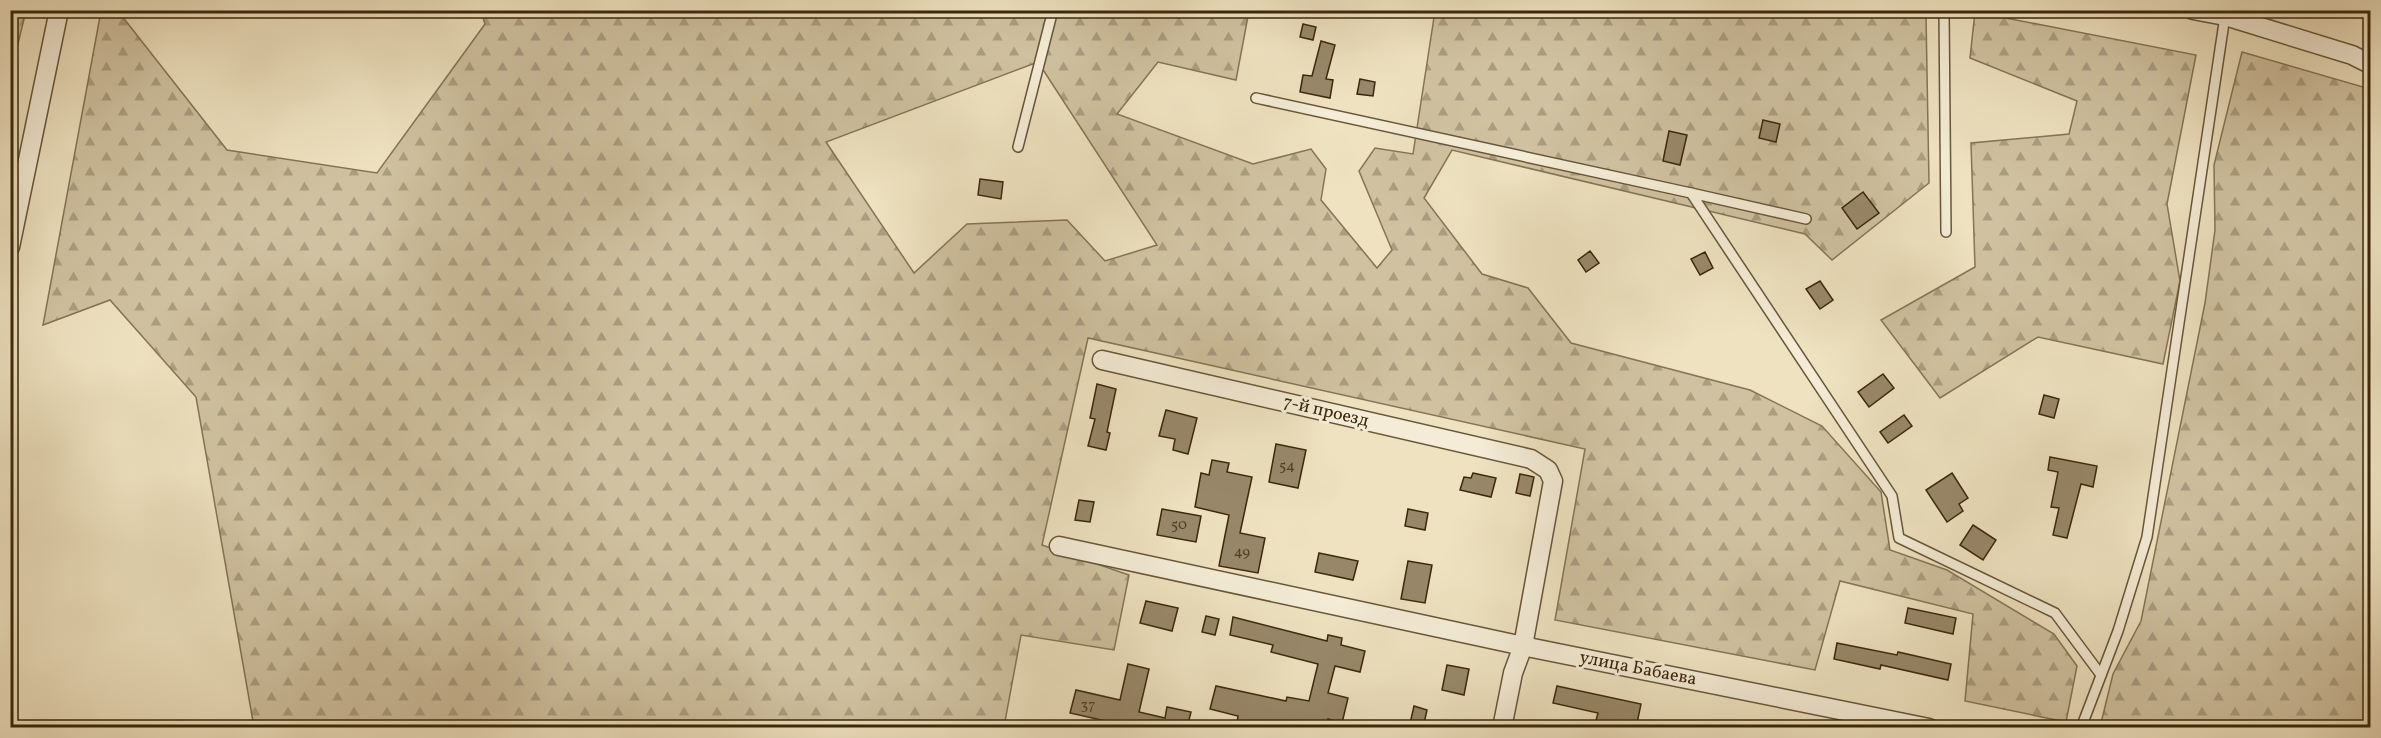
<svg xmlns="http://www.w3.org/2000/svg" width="2381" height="738" viewBox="0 0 2381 738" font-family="Vollkorn,serif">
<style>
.forest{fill:url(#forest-firs);stroke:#867456;stroke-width:1.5;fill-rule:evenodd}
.building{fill:#98886a;stroke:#3b270c;stroke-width:1.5}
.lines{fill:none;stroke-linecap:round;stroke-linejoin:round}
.lane-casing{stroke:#685639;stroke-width:12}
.street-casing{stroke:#685639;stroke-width:21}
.lane{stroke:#f4ecd6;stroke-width:9}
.street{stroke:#f4ecd6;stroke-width:18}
.labels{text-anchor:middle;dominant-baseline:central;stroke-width:6;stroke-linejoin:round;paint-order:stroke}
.number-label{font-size:15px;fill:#523f24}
.street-label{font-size:18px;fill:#3b270c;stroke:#f4ecd6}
</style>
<defs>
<pattern id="forest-firs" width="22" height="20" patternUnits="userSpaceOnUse" patternTransform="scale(1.5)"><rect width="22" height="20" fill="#d0c2a1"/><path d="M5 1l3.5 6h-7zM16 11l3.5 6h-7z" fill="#aa9e82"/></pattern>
</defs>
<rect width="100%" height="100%" fill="#eee2c0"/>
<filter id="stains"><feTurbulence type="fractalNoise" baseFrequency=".00333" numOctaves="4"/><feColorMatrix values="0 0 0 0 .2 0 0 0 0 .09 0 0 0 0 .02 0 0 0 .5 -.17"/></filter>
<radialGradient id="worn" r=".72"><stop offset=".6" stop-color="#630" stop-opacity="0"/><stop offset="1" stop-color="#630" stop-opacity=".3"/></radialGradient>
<g class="forest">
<polygon points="11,10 26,11 11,72 10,11"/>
<path d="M101,11H118L227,150L377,173L485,24L481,11H1249L1236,80L1158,62L1117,114L1253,164L1311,149L1326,169L1321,200L1377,268L1392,250L1359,171L1375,148L1413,154L1435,11H1901L1926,16L1929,183L1832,260L1805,234L1452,150L1424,198L1482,274L1528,288L1571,343L1750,390L1822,426L1881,492L1890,550L1947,570L2054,634L2077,666L2066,722L1965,701L1973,614L1840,581L1815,670L1555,620L1585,449L1088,338L1042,545L1129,575L1114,650L1021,635L1004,727H254L196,397L110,300L43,325ZM1038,62L1157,245L1105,261L1067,220L967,224L914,273L826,142Z"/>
<polygon points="2315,11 2370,11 2370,19"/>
<polygon points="1975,12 2196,55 2167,204 2180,281 2163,364 2038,337 1940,398 1881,320 1975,267 1971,143 2069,134 2077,101 1970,58"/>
<polygon points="2242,52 2370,89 2370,727 2100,727 2113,674 2141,621 2205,303 2215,230 2214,165"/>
</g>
<g class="building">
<polygon points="1303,24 1316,27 1313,40 1300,37"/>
<polygon points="1321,41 1335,45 1326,79 1333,80 1330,98 1300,92 1303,75 1312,76"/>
<polygon points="1360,79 1375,82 1373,96 1357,94"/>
<polygon points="1763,120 1780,124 1776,142 1759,138"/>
<polygon points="1669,131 1687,135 1680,165 1663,161"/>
<polygon points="980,179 1003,182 1001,199 978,195"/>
<polygon points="1863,192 1879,213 1857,229 1842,208"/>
<polygon points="1590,251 1599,263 1586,272 1578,260"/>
<polygon points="1705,252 1713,268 1700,275 1691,259"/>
<polygon points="1820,281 1833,300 1820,309 1806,289"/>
<polygon points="1883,374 1894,388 1869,407 1858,392"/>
<polygon points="1097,384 1116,389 1107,432 1110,433 1106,450 1088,446 1095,419 1090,418"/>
<polygon points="2044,395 2059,399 2054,418 2039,414"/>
<polygon points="1166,410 1197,418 1188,454 1173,450 1175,439 1159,436"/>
<polygon points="1904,415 1912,426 1888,443 1880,432"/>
<polygon points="1276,444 1306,450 1298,488 1269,482"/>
<polygon points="2050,457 2097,466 2093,487 2081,484 2067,538 2053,535 2059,508 2051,507 2058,472 2048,470"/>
<polygon points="1212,460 1229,463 1227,472 1252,477 1240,533 1265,538 1258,573 1219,566 1229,515 1195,507 1201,473 1209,475"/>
<polygon points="1473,473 1496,478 1491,497 1460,490 1464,477 1471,478"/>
<polygon points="1952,473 1968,498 1959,504 1963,511 1947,522 1926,490"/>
<polygon points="1520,474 1534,477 1530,496 1516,493"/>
<polygon points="1079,500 1094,502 1090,522 1075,520"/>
<polygon points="1162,509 1201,516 1196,542 1157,535"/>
<polygon points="1408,509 1428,513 1425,530 1405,526"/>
<polygon points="1973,525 1996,540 1983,560 1960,545"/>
<polygon points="1319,553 1358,561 1353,580 1315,572"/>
<polygon points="1408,561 1432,565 1425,603 1401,599"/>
<polygon points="1146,601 1178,608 1172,631 1140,623"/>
<polygon points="1908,608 1956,618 1953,634 1905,623"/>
<polygon points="1206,616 1219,619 1215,635 1202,632"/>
<polygon points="1233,617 1327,641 1328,635 1342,638 1341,645 1365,651 1360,672 1335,666 1328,693 1348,698 1342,723 1328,719 1327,728 1236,728 1238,716 1210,709 1216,686 1286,701 1287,697 1309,701 1318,664 1271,652 1273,645 1230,635"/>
<polygon points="1837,643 1897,655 1898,652 1951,664 1948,680 1881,665 1880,669 1834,659"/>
<polygon points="1128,664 1149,669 1139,712 1165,718 1167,707 1191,712 1187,728 1114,728 1115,723 1070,713 1076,690 1120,700"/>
<polygon points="1447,665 1469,669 1464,695 1442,690"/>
<polygon points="1557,686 1641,704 1636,728 1594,728 1598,713 1553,703"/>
<polygon points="1414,706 1427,710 1423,728 1409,728"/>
</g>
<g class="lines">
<g class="lane-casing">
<g id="lane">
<polyline points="1944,10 1946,232"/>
<polyline points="1256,98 1691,193"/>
<polyline points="1018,147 1053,10"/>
<polyline points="1806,219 1691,193 1892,496 1899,538 2055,613 2101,675"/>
<polyline points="2081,728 2118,631 2147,537 2225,16"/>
</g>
</g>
<g class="street-casing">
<g id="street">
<polyline points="2193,10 2225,16 2352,55 2370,64"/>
<polyline points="10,247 59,10"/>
<polyline points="1102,360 1531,459 1548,470 1553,481 1523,646 1513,673 1502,728"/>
<polyline points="1059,546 1523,646 1929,728"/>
</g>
</g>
<use href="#lane" class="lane"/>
<use href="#street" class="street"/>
</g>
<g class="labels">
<g class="number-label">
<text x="1287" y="466">54</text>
<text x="1179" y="525">50</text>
<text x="1242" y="552">49</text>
<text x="1088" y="705">37</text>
</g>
<g class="street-label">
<text transform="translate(1326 412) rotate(13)">7-й проезд</text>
<text transform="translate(1638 669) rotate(11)">улица Бабаева</text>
</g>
</g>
<rect width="2381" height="738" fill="none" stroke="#eee2c0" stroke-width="36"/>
<rect x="12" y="12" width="2357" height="714" fill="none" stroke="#3b270c" stroke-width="3"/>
<rect x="18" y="18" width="2345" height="702" fill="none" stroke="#3b270c" stroke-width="1.5"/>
<rect width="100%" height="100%" filter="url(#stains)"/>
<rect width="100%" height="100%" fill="url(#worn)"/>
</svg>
